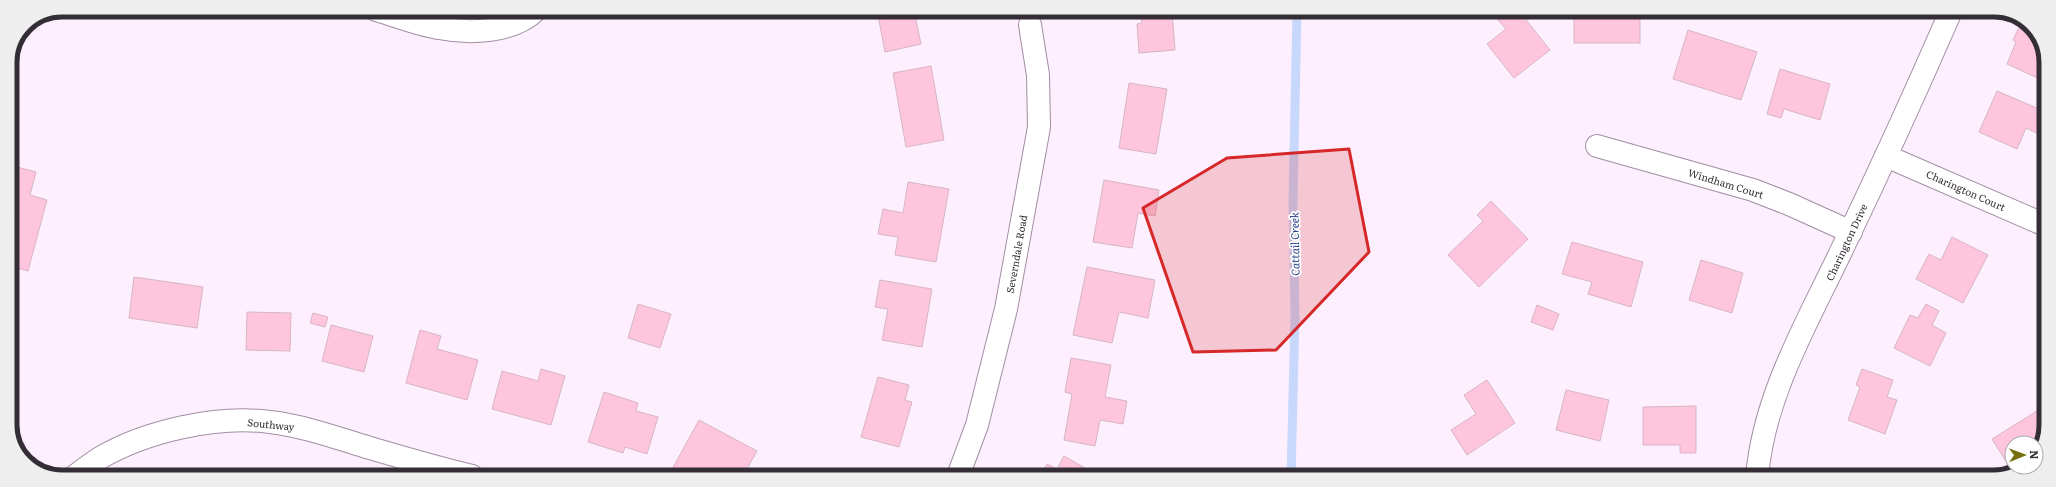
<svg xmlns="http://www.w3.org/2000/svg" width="2056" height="487" viewBox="0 0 2056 487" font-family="Literata,serif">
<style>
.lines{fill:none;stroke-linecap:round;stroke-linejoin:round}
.stream{stroke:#c8d8fc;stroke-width:9}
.building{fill:#fec5dd;stroke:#d6b6c3}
.minor-casing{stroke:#a28da4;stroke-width:24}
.minor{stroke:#fff;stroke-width:22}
.marked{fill:#d62828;fill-opacity:0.2;stroke:#d62828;stroke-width:3;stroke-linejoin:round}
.labels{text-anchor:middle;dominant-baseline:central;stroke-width:3.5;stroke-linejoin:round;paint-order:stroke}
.street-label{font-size:10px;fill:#352d36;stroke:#fff}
.water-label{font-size:11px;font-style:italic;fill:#274085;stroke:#fff}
.rim{fill:none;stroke:#352d36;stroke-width:5}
</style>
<rect width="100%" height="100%" fill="#fdeffe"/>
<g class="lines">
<polyline class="stream" points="1291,477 1295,317 1293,201 1297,11"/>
</g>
<g class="building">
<polygon points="877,10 914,10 921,44 885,52"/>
<polygon points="1141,11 1172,11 1175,50 1139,53 1137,24 1142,23"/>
<polygon points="1497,11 1522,11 1525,15 1523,16 1550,50 1514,78 1487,44 1506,29 1493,14"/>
<rect x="1574" y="11" width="66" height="32"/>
<polygon points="2022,21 2033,28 2046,59 2044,81 2007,64 2016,42 2013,40"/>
<polygon points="1688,30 1757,52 1741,100 1673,79"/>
<polygon points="931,66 944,140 906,147 893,73"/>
<polygon points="1780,69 1830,84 1820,120 1784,109 1781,118 1767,114"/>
<polygon points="1129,83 1167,89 1156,154 1119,148"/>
<polygon points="1997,91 2046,112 2046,129 2043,136 2026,128 2017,149 1979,132"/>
<polygon points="10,165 36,172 30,195 47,200 28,271 11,266 10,268"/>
<polygon points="1104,180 1159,190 1155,216 1138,213 1132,248 1093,242"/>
<polygon points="908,182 949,189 936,262 895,255 898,237 878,234 883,209 903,213"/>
<polygon points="1491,201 1528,239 1479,287 1448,255 1483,221 1477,215"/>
<polygon points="1952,237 1988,255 1963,303 1916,279 1929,254 1941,260"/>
<polygon points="1572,242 1643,262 1631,307 1588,294 1592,282 1562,274"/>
<polygon points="1701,260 1743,273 1732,313 1689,300"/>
<polygon points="1087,267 1155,280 1148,318 1119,312 1112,343 1073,335"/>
<polygon points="134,277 203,287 197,328 129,318"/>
<polygon points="880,280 932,289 922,347 882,340 888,309 875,307"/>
<polygon points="638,304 671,314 660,348 628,338"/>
<polygon points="1926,304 1939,311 1932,325 1946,333 1930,366 1894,348 1910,315 1918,318"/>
<polygon points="1537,305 1559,314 1553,330 1531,322"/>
<polygon points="247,312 291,313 290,351 246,350"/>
<polygon points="313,313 328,317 325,327 310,323"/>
<polygon points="2045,324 2045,341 2039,338"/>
<polygon points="331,325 373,336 364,372 322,361"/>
<polygon points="420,330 441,336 437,349 478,360 467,400 406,383"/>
<polygon points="1071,358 1111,365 1105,397 1127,401 1123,424 1100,420 1095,446 1064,440 1072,394 1065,392"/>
<polygon points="541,369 565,376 551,425 492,409 502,371 538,381"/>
<polygon points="1862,369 1893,380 1887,397 1897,400 1885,434 1848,420 1860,387 1856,385"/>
<polygon points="878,377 909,385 905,400 912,402 899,447 861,437"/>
<polygon points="1487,380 1515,423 1467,455 1451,430 1476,414 1464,395"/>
<polygon points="1566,390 1609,400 1600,441 1556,430"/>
<polygon points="604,392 638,403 636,411 658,417 647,454 625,447 623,453 588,442"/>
<polygon points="1696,406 1696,453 1680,453 1680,445 1643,445 1643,407"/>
<polygon points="2045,406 2045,435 2036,450 2036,443 2012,443 2012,467 2023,467 2012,471 1992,439"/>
<polygon points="699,420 757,451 743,476 677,476 670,473"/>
<polygon points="1064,456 1092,472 1090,477 1041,476 1047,464 1057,469"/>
</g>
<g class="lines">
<g class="minor-casing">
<g id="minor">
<path d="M376,10C397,16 418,25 439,28C469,34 513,33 536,10"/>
<polyline points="1597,146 1753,190 1789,204 1851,232"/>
<polyline points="1886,156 2045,225"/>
<path d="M75,476C83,470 91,464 100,458C146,431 217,415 270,422C304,426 337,438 370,448C404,458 438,468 472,476"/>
<polyline points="958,476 977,425 1006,309 1039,127 1038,75 1030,25"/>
<path d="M1757,477C1764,393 1810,318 1845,243C1882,166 1917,89 1951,11"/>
</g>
</g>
<use href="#minor" class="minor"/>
</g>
<path class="marked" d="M1349,149L1369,252L1276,350L1193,352L1143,208L1227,158Z"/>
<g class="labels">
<g class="street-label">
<text transform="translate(1726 183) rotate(17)">Windham Court</text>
<text transform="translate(1966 190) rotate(24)">Charington Court</text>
<text transform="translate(1846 242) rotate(-65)">Charington Drive</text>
<text transform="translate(1016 254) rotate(-80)">Severndale Road</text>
<text transform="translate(271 424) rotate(6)">Southway</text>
</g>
<g class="water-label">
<text transform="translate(1294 244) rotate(-91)">Cattail Creek</text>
</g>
</g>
<path d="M0 0H2056V487H0ZM62 17H1994A45 45 0 0 1 2039 62V425A45 45 0 0 1 1994 470H62A45 45 0 0 1 17 425V62A45 45 0 0 1 62 17Z" fill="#efeeef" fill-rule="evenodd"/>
<path class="rim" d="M62 17H1994A45 45 0 0 1 2039 62V425A45 45 0 0 1 1994 470H62A45 45 0 0 1 17 425V62A45 45 0 0 1 62 17Z"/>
<g transform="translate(2024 455) rotate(89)"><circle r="19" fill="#ffffff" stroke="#aeabaf"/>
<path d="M0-3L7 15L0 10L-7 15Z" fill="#756f0e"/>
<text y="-6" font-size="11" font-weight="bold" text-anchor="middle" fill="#352d36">N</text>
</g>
</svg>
